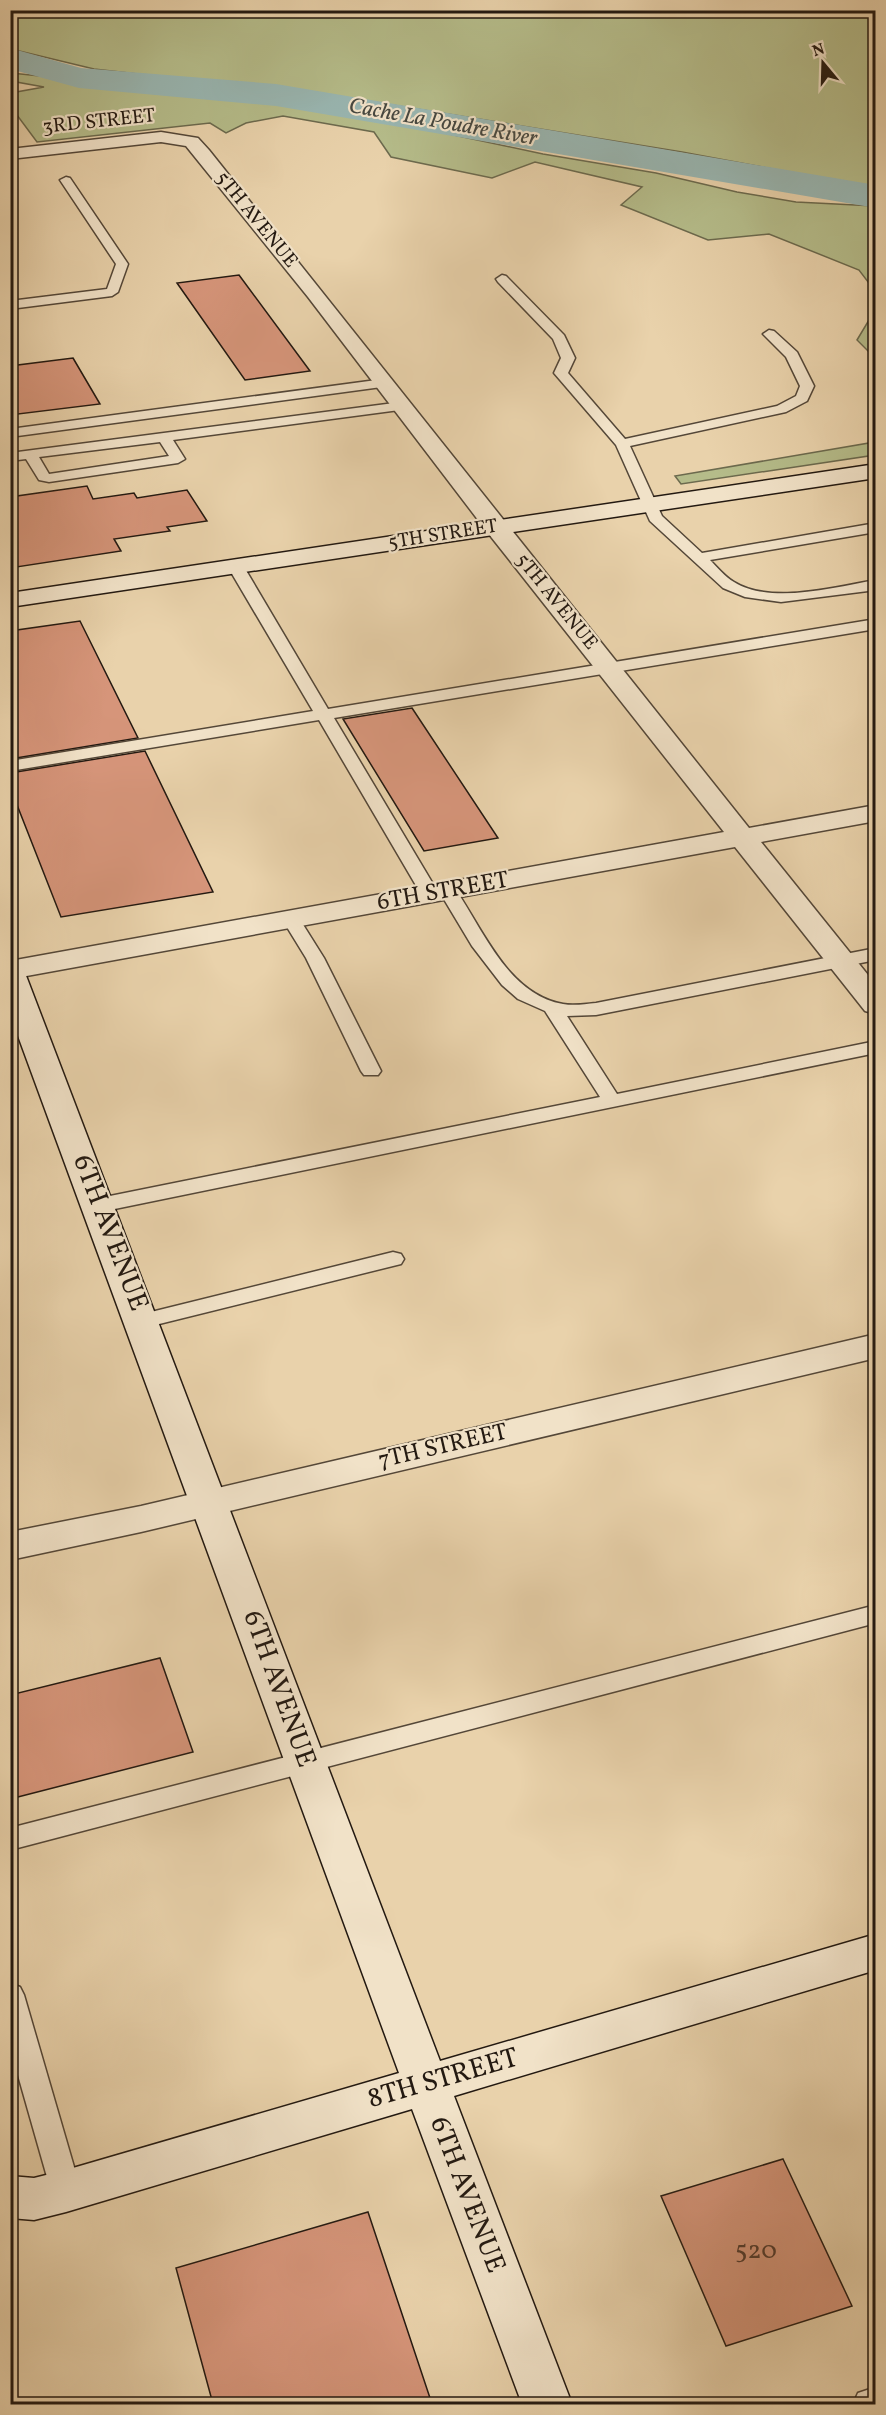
<svg xmlns="http://www.w3.org/2000/svg" width="886" height="2415" viewBox="0 0 886 2415" font-family="Vollkorn,serif">
<style>
.green{fill:#b5bc8a;stroke:#6c6a4e;stroke-width:1.5}
.lines{fill:none;stroke-linecap:round;stroke-linejoin:round}
.river{fill:#99b6b1;fill-rule:evenodd}
.building{fill:#d6957a;stroke:#231911;stroke-width:1.5}
.lane-casing{stroke:#544738;stroke-width:3}
.street-casing{stroke:#544738;stroke-width:3}
.secondary-casing{stroke:#231911;stroke-width:3}
.lane{fill:#f1e2c8;fill-rule:evenodd}
.street{fill:#f1e2c8;fill-rule:evenodd}
.secondary{fill:#f1e2c8;fill-rule:evenodd}
.labels{text-anchor:middle;dominant-baseline:central;stroke-width:4.5;stroke-linejoin:round;paint-order:stroke}
.far-street-label{font-size:20px;fill:#231911;stroke:#f1e2c8}
.far-water-label{font-size:22px;font-style:italic;fill:#464841;stroke:#f1e2c8}
.street-label{font-size:24px;fill:#231911;stroke:#f1e2c8}
.near-number-label{font-size:26px;fill:#50382b}
.near-street-label{font-size:28px;fill:#231911;stroke:#f1e2c8}
</style>
<rect width="100%" height="100%" fill="#e9d2ab"/>
<filter id="stains"><feTurbulence type="fractalNoise" baseFrequency=".00333" numOctaves="4"/><feColorMatrix values="0 0 0 0 .2 0 0 0 0 .09 0 0 0 0 .02 0 0 0 .5 -.17"/></filter>
<radialGradient id="worn" r=".72"><stop offset=".6" stop-color="#630" stop-opacity="0"/><stop offset="1" stop-color="#630" stop-opacity=".3"/></radialGradient>
<g class="green">
<polygon points="10,11 875,11 875,188 682,152 349,98 94,69 11,49"/>
<polygon points="11,73 274,100 346,112 543,154 656,173 737,192 796,202 875,206 875,291 859,270 769,234 708,240 621,205 642,187 535,162 492,178 391,157 374,132 283,116 246,123 226,133 210,123 37,142 11,107 11,93 44,87 11,81"/>
<polygon points="875,310 875,358 857,340"/>
<polygon points="875,442 875,455 681,484 675,476"/>
</g>
<g class="lines">
<polygon class="river" points="10,48 81,68 276,84 876,185 876,208 276,106 79,88 10,69"/>
</g>
<g class="building">
<polygon points="239,275 310,371 245,380 177,283"/>
<polygon points="73,358 100,404 10,415 10,366"/>
<polygon points="87,486 93,499 134,493 137,498 187,490 207,521 167,527 170,531 114,539 121,551 10,568 10,497"/>
<polygon points="80,621 138,738 10,759 10,631"/>
<polygon points="412,708 498,838 424,851 343,719"/>
<polygon points="145,751 213,892 61,917 10,787 10,773"/>
<polygon points="160,1658 193,1752 10,1799 10,1695"/>
<polygon points="783,2159 852,2306 726,2346 661,2196"/>
<polygon points="368,2212 432,2404 213,2404 176,2268"/>
</g>
<g class="lines">
<g class="lane-casing">
<g id="lane">
<polygon points="66,177 70,178 128,264 118,292 112,296 10,309 10,301 107,289 116,264 60,180"/>
<path d="M502,275L506,276L564,335L575,358L568,373L625,439L777,406L796,396L800,386L786,357L763,334L769,330L774,331L797,352L814,386L807,401L786,412L630,446L662,516L702,553L876,523V532L710,560C717,567 725,577 734,582C771,605 835,587 876,580V590L781,602L745,597L723,588L650,521L616,445L554,373L561,358L553,339L498,282L496,279Z"/>
<polygon points="384,379 389,380 391,383 389,386 10,437 10,429"/>
<path d="M402,402L409,406L407,409L173,440L185,459L178,463L49,482L39,480L26,459L10,461V453ZM160,442L169,456L49,474L39,457Z"/>
<polygon points="236,562 244,567 328,709 876,619 876,629 334,718 439,894 436,898 424,898 421,894 319,720 10,771 10,761 313,711 228,567"/>
<path d="M448,886L454,887C483,929 507,994 563,1004C574,1006 585,1004 596,1003L876,948V960L596,1015L567,1016L617,1094L876,1041V1053L100,1212L93,1210L90,1205L93,1200L100,1198L600,1097L545,1011L518,999L502,985L472,946L439,891L442,887Z"/>
<polygon points="291,913 297,915 324,958 381,1071 378,1075 364,1075 361,1071 306,958 282,919 285,915"/>
<polygon points="393,1252 401,1254 404,1259 401,1264 143,1328 135,1326 132,1321 135,1316 143,1314"/>
<polygon points="876,1605 876,1623 10,1850 10,1828"/>
<polygon points="10,1983 20,1987 24,1995 81,2191 77,2201 66,2205 55,2201 51,2191 10,2047"/>
<polygon points="876,2387 876,2404 853,2404 858,2393"/>
</g>
</g>
<g class="street-casing">
<g id="street">
<polygon points="161,132 198,138 209,150 749,828 876,805 876,821 761,842 876,985 876,1014 865,1011 735,847 10,979 10,961 724,832 488,533 308,297 186,146 161,142 10,159 10,149"/>
<polygon points="876,1334 876,1358 141,1532 10,1560 10,1532 141,1506"/>
</g>
</g>
<g class="secondary-casing">
<g id="secondary">
<polygon points="876,464 876,478 10,607 10,593"/>
<polygon points="10,964 20,967 25,973 440,2061 876,1934 876,1970 454,2096 572,2404 522,2404 412,2109 66,2212 34,2220 10,2218 10,2176 34,2178 66,2170 399,2073 10,1014"/>
</g>
</g>
<use href="#lane" class="lane"/>
<use href="#street" class="street"/>
<use href="#secondary" class="secondary"/>
</g>
<g class="labels">
<g class="far-street-label">
<text transform="translate(99 122) rotate(-6)">3RD STREET</text>
<text transform="translate(256 220) rotate(51)">5TH AVENUE</text>
<text transform="translate(443 535) rotate(-9)">5TH STREET</text>
<text transform="translate(556 602) rotate(51)">5TH AVENUE</text>
</g>
<g class="far-water-label">
<text transform="translate(443 123) rotate(10)">Cache La Poudre River</text>
</g>
<g class="street-label">
<text transform="translate(443 892) rotate(-10)">6TH STREET</text>
<text transform="translate(443 1447) rotate(-13)">7TH STREET</text>
</g>
<g class="near-number-label">
<text x="756" y="2251">520</text>
</g>
<g class="near-street-label">
<text transform="translate(110 1233) rotate(69)">6TH AVENUE</text>
<text transform="translate(279 1689) rotate(70)">6TH AVENUE</text>
<text transform="translate(443 2079) rotate(-16)">8TH STREET</text>
<text transform="translate(467 2195) rotate(69)">6TH AVENUE</text>
</g>
</g>
<rect width="886" height="2415" fill="none" stroke="#e9d2ab" stroke-width="36"/>
<rect x="12" y="12" width="862" height="2391" fill="none" stroke="#231911" stroke-width="3"/>
<rect x="18" y="18" width="850" height="2379" fill="none" stroke="#231911" stroke-width="1.5"/>
<g transform="translate(823 63) rotate(341)" stroke="#f1e2c8" stroke-width="4.5" paint-order="stroke">
<path d="M0-4.5L10 22L0 15L-10 22Z" fill="#231911"/>
<text y="-9" font-size="16" font-weight="bold" text-anchor="middle" fill="#231911">N</text>
</g>
<rect width="100%" height="100%" filter="url(#stains)"/>
<rect width="100%" height="100%" fill="url(#worn)"/>
</svg>
